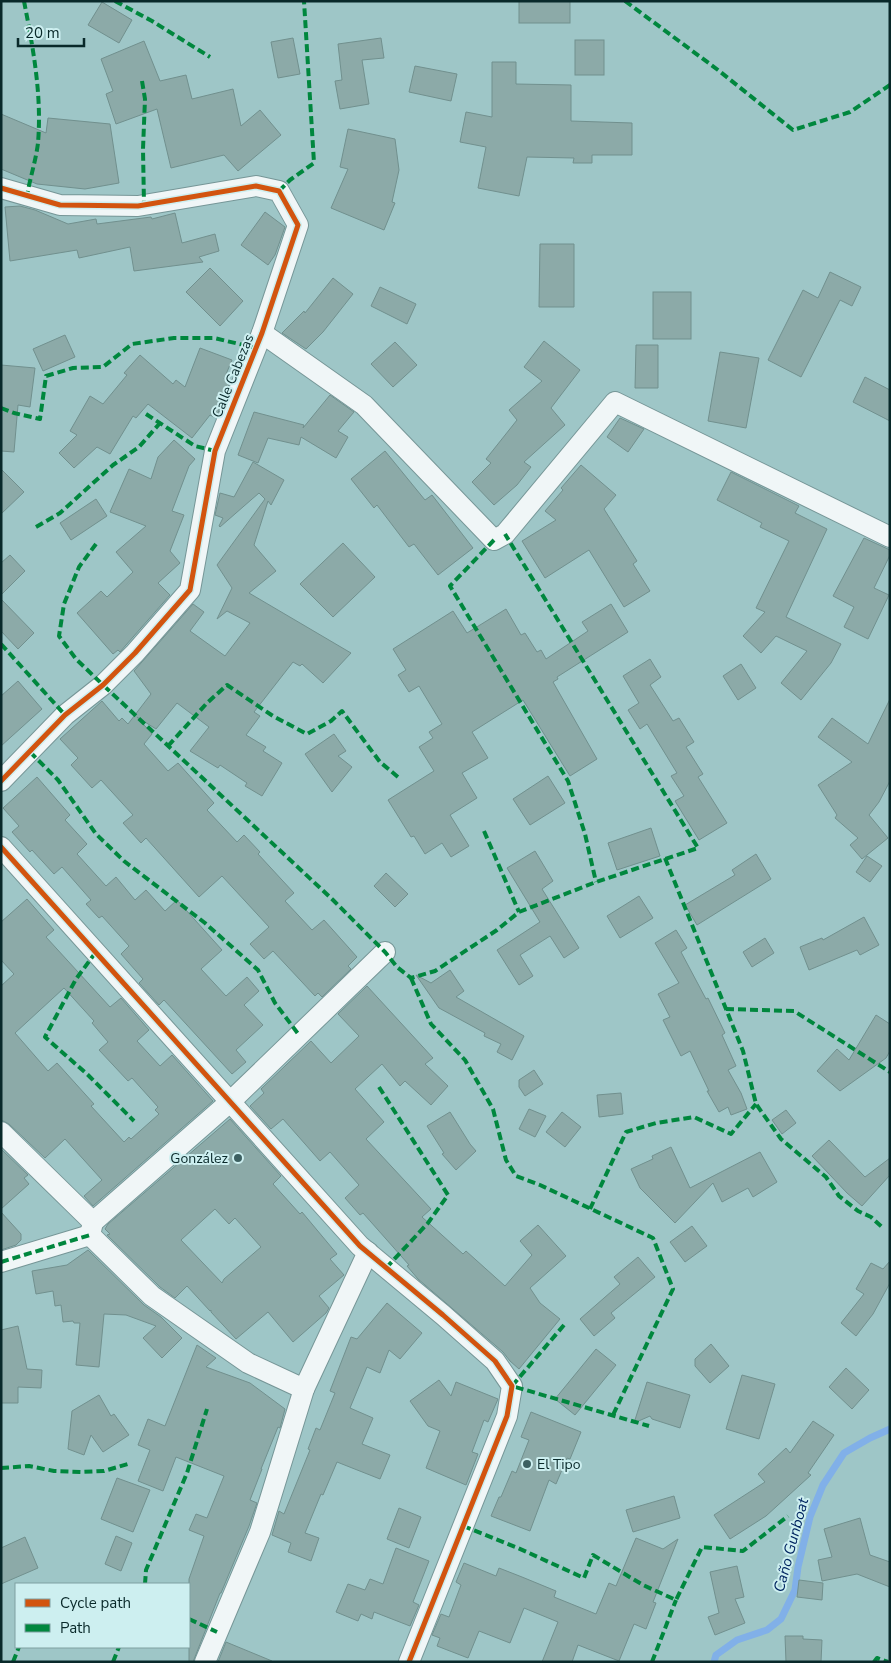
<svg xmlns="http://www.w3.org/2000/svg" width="891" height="1663" viewBox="0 0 891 1663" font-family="'Nunito Sans',sans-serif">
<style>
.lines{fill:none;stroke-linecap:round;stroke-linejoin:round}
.stream{stroke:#81b0e8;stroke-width:7}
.building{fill:#8caaa8;stroke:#71908e;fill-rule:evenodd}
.street-casing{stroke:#769697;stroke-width:22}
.street{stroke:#f0f6f7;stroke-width:20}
.quiet{stroke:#00873e;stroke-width:4;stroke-dasharray:8 4;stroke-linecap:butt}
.cycleway-casing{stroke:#cdeff0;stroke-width:8}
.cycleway{stroke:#d2540f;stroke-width:5}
.poi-dot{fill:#3d6061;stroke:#cdeff0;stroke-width:2}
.labels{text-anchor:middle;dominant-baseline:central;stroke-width:4;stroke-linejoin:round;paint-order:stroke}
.street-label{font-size:14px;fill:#09292a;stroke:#cdeff0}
.poi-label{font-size:14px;fill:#09292a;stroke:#cdeff0;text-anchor:end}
.water-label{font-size:15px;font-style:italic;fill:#002560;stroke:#cdeff0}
</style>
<rect width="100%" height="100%" fill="#9ec6c7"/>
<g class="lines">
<polyline class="stream" points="714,1662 716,1655 737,1640 767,1630 781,1619 795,1590 798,1567 810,1517 823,1485 844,1453 870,1438 890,1429"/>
</g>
<g class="building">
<rect x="519" y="1" width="51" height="22"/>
<polygon points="102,2 132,20 119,43 88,25"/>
<polygon points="293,38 300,74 278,78 271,42"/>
<polygon points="381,38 384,58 362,60 369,104 340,109 335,81 342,80 338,44"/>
<rect x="575" y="40" width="29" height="35"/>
<polygon points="144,41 160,81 186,75 192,99 233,89 241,126 260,110 281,135 238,171 224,155 171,168 157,109 116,124 106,94 113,91 101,59"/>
<polygon points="492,62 516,62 516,84 571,85 571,121 632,123 632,155 592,155 592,163 573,163 574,158 527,157 519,196 478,188 486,147 460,142 466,112 492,117"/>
<polygon points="415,66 457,74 451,101 409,92"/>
<polygon points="1,114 46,133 48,118 110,124 119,183 85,189 37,184 1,169"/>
<polygon points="348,129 395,139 399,170 392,202 395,203 384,230 331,208 348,169 340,167"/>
<polygon points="20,206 35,210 68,224 96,219 97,224 151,217 152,219 175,213 182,243 215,234 219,251 199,257 203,262 134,271 130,247 79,258 77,250 10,261 5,207"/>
<polygon points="265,212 285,227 275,255 268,265 241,245"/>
<polygon points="540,244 574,244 574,307 539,307"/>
<polygon points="210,268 243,301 220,326 186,292"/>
<polygon points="830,272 861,287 852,306 840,300 801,377 768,360 803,290 818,298"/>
<polygon points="333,278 353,294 323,332 306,349 282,333 304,311 305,313"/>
<polygon points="380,287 416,304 407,324 371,306"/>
<rect x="653" y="292" width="38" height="47"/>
<polygon points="65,335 75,357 43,371 33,349"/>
<polygon points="544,341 580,370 551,408 565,425 524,462 531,467 517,485 494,505 472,482 491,463 486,459 517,420 509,410 542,381 524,367"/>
<polygon points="395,342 417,365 393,387 371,364"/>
<polygon points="636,345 658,345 658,388 635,388"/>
<polygon points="200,348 232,360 224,379 230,382 216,418 210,415 192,438 148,404 136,418 133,416 110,454 97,447 74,468 59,453 77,435 70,431 90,396 103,404 127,375 124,373 140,355 173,384 176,380 185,387"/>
<polygon points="720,352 759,358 746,428 708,421"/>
<polygon points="1,365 35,368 30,407 18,405 14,452 1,451"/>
<polygon points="865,377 890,390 890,421 853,402"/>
<polygon points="330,395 354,412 338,431 348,437 336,458 301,437 299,445 268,438 258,463 238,455 254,412 304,425 303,428"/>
<polygon points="620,418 644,429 628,452 607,437"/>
<polygon points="174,440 195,459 189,466 172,511 184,515 170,551 180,563 158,583 170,595 126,645 120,652 118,650 113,654 77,613 101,591 107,597 133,572 116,552 146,526 110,512 129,469 151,479 158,457"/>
<polygon points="385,451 425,500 432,495 473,548 438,575 414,544 409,547 377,505 374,508 351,479"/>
<polygon points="253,462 284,480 271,505 268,501 254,545 276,571 249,593 351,653 323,683 302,664 300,666 293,662 254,712 260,716 246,735 266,747 263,751 282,763 262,796 245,786 247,783 220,765 218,768 190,751 209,727 177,703 156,729 137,717 152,734 144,744 168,771 178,763 214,803 207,810 237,842 244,835 260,852 258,854 294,893 285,901 312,930 324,920 357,957 348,966 351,969 322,997 318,993 315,996 273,951 264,959 250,944 269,927 222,876 199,897 146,838 141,843 123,823 133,815 101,780 92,788 71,765 78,758 60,739 102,701 119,721 122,718 128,724 151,694 134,671 193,604 204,612 190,631 225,656 250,623 227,611 217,619 232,588 217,565 265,499 259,493 220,527 219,526 223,518 215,515 220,493 234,497"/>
<polygon points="581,465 616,495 604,509 637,561 633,564 650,591 624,607 589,550 545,578 522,541 556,520 545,511 563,490 561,488"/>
<polygon points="1,469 24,492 1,514"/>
<polygon points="731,472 799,506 795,513 827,529 786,617 841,644 831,663 801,700 781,683 807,651 776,636 761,653 743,636 765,612 756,608 789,541 760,527 762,523 717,500"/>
<polygon points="96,499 107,516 71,540 60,523"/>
<polygon points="864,538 890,550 890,555 874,588 889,595 868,639 844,627 854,607 833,596"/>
<polygon points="343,543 375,577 333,617 300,584"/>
<polygon points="10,555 25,571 1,595 1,563"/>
<polygon points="1,599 34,633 18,649 1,631"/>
<polygon points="611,604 628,632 557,677 558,679 553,682 597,759 570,776 523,700 472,732 488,758 462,773 477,798 450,815 469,846 451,857 442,843 425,854 414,836 411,837 388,800 434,771 419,747 433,738 429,732 442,724 419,686 409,692 398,675 406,670 393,649 453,611 467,633 506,609 521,635 525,633 537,652 541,650 546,659 588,631 582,622"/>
<polygon points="650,659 661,677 650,685 673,721 679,718 694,742 686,747 703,774 698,777 727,823 699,840 675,801 684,796 671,776 677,773 647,724 640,729 628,710 639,703 623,676"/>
<polygon points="741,664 756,688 738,700 723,676"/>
<polygon points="18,681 42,709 1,746 1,696"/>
<polygon points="890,699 890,781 879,802 869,815 888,838 862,859 850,845 858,838 835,818 837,815 818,785 852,762 818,737 832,718 868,744"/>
<polygon points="334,734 346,751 338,756 352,767 332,792 305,754"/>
<polygon points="548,776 565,803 530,825 513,799"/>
<polygon points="37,777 70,815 65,820 87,844 77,854 106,886 116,877 135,900 146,890 165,911 177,900 222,950 201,969 226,996 247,977 259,991 244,1005 263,1025 236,1050 246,1062 232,1074 164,1000 159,1005 139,983 143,979 121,954 129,946 102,916 99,918 86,904 91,900 62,867 54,874 32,850 30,852 12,832 19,826 3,808"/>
<polygon points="651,828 660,856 617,870 608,843"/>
<polygon points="535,851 553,881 542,889 579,948 564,958 550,936 520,955 533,976 519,985 497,950 540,922 507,868"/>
<polygon points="756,854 771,879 697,925 685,905 735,875 732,870"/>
<polygon points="867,856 882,866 870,882 856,872"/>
<polygon points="386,873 408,894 395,907 374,886"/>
<polygon points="639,896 653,918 620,938 607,916"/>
<path d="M27,899L54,930L46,937L110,1007L121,998L149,1030L137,1041L160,1066L172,1055L213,1101L93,1206L84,1196L102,1180L65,1139L45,1158L9,1124L1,1120V986L14,974L1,960V922ZM64,988L94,1021L92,1023L108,1042L99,1050L128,1081L132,1078L158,1107L155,1110L159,1114L131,1139L129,1137L124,1142L91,1106L94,1104L57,1063L48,1071L15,1033Z"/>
<polygon points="864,917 879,945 860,955 857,950 809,970 800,947 822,938 823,940"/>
<polygon points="676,930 687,948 681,952 706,999 708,998 725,1033 722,1035 736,1066 728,1070 741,1093 747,1109 731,1115 728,1107 719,1112 707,1091 709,1091 690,1051 681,1056 663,1020 670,1017 658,994 679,983 655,943"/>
<polygon points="765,938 774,953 752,967 743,952"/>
<polygon points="450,970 464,991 456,997 524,1036 512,1060 497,1052 501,1044 484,1036 485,1033 439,1008 416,975 431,983"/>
<polygon points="367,986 433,1058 425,1064 448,1086 431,1105 405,1081 400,1086 382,1064 355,1089 384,1122 366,1139 431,1209 422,1217 463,1254 466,1251 505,1286 532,1255 520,1241 538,1225 566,1256 530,1288 540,1303 560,1319 519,1369 510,1361 503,1352 418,1279 407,1266 409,1265 363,1213 360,1215 345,1198 359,1185 330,1152 320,1161 283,1119 271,1129 250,1106 264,1093 261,1089 311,1041 331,1063 359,1036 338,1014"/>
<polygon points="876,1015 890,1024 890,1051 886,1058 840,1091 817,1071 837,1049 849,1060"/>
<polygon points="534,1070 543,1084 525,1096 519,1087 519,1080"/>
<polygon points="621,1093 623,1114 599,1117 597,1095"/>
<polygon points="529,1109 546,1116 535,1137 519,1129"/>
<polygon points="786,1110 796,1123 782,1134 772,1120"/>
<polygon points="450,1112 470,1144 476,1151 456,1170 442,1154 444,1153 427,1126"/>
<polygon points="562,1112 581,1127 565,1147 546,1132"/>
<path d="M230,1119L281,1176L273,1184L300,1214L302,1212L337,1254L330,1259L344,1275L319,1296L329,1308L326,1313L293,1342L268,1312L236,1339L211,1312V1310L210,1311L187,1286L175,1298L160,1287L107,1235L110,1234L105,1229L108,1224ZM215,1209L229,1224L235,1218L261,1247L224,1279L222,1283L181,1240Z"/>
<polygon points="829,1140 865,1177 890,1158 890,1175 862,1206 847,1193 812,1156"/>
<polygon points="671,1147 690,1188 760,1152 777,1182 753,1197 748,1188 722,1202 713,1183 675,1223 640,1188 631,1169 653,1159 652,1156"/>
<polygon points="1,1149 28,1175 24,1178 29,1184 1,1209"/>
<polygon points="1,1212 21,1234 21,1240 16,1245 1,1250"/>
<polygon points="692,1226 707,1246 685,1262 670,1242"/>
<polygon points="88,1250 144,1305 161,1317 182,1338 162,1358 143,1338 156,1326 126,1315 104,1314 99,1367 76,1365 80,1323 74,1323 73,1321 63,1322 61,1305 55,1306 53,1291 36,1294 32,1271 67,1265"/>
<polygon points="638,1257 655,1277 611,1313 615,1318 594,1336 580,1319 620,1284 614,1277"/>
<polygon points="890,1261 890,1283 873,1314 856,1336 841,1323 864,1294 856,1289 871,1263 883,1269"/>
<polygon points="387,1303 422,1333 400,1359 389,1350 380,1373 367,1367 350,1408 373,1418 362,1444 390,1455 380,1479 337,1462 323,1495 321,1494 305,1533 319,1538 311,1561 288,1552 291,1543 272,1535 279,1511 284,1514 310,1450 308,1449 316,1428 320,1430 335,1393 330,1391 351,1337 357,1339"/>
<polygon points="18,1326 27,1369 42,1370 41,1388 18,1387 18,1403 1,1403 1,1330"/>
<polygon points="711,1344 729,1366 710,1383 695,1366 695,1359"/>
<polygon points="197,1345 216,1358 206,1367 250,1383 285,1409 280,1428 278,1427 261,1469 262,1469 250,1500 257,1503 249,1526 221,1593 220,1593 193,1662 189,1662 189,1579 204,1536 189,1530 196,1514 207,1518 224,1476 176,1457 163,1491 138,1481 150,1450 138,1445 148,1419 165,1426"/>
<polygon points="596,1349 616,1365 575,1415 555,1399"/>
<polygon points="846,1368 869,1390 852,1409 829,1387"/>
<polygon points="742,1375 775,1384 759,1439 726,1429"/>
<polygon points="439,1380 451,1396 456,1382 498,1399 488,1422 484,1420 472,1452 478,1454 466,1485 426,1468 440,1431 428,1426 410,1401"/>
<polygon points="647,1382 690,1395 680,1428 652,1419 650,1416 634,1423"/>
<polygon points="99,1395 111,1416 114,1414 129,1435 103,1452 91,1435 84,1455 68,1449 72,1411"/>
<polygon points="531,1412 581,1432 570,1459 567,1458 556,1484 549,1480 530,1531 491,1516 499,1497 501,1497 512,1471 516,1473 529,1440 521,1437"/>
<polygon points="813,1421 834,1435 808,1473 811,1475 766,1516 730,1539 714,1515 765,1482 758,1474 786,1448 790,1453"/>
<polygon points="117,1478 150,1490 133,1532 101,1519"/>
<polygon points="674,1496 680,1518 633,1532 626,1510"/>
<polygon points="399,1508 421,1517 409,1548 387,1539"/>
<polygon points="860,1518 870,1555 890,1562 890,1587 857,1574 822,1581 818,1560 832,1557 824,1529"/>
<polygon points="116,1536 132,1543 121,1571 105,1564"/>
<polygon points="25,1537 38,1568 1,1584 1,1548"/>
<polygon points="636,1538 663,1549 678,1539 653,1602 656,1603 646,1629 634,1624 619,1661 578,1645 572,1662 542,1662 558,1622 524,1608 510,1643 479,1631 468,1658 437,1646 440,1638 432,1635 441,1614 449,1617 461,1585 456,1582 464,1563 496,1576 499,1568 522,1577 556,1591 554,1597 596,1614 609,1583 616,1586"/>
<polygon points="396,1548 429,1561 413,1602 419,1605 410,1626 374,1612 372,1619 361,1614 358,1621 336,1612 348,1584 365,1590 370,1579 383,1584"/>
<polygon points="737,1566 744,1597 735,1599 745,1623 715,1635 708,1617 719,1613 710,1572"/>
<polygon points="799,1580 823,1583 822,1600 797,1597"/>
<polygon points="785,1636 803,1636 803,1639 822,1640 821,1662 786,1662"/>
<polygon points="226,1642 272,1661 272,1662 218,1662"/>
</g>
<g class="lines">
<g class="street-casing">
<g id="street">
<polyline points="1,188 60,205 138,206 256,186 279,191 298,225 262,333 215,451 190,590 135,653 103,685 65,715 1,781"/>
<polyline points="262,333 364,405 494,540 505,534 615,402 890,537"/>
<polyline points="1,847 360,1246 443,1315 495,1361 512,1386 507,1416 409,1662"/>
<polyline points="1,1132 93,1222 90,1235 152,1296 248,1363 304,1389 368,1252"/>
<polyline points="93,1222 231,1101 385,952"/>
<polyline points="1,1262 90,1235"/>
<polyline points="205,1662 260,1532 304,1389"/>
</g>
</g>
<use href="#street" class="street"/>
<g class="quiet">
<path d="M24,1C33,48 42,94 38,143C36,160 30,178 27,196"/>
<polyline points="115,1 152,21 210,57"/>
<polyline points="625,1 718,70 793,130 850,112 890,85"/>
<polyline points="142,81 145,99 143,149 144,205"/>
<polyline points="279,191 290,180 314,163 304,1"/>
<polyline points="1,408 14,413 40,419 46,376 73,368 103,367 132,344 174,338 214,338 256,348"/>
<polyline points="146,414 195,446 215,451"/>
<polyline points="36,527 60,513 113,465 139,447 160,423"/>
<polyline points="494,540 450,586 568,781 585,834 596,882"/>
<polyline points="96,544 79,567 64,604 59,636 76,659 103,685 333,900 385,952 397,967 411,978 435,971 497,930 519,912 596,882 698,848 505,534"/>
<polyline points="1,644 65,715"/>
<polyline points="168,746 207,703 227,685 273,716 307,734 331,721 342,711 380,762 398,777"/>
<polyline points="30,752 58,780 96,834 124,861 205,923 258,970 275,1003 299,1035"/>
<polyline points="484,831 519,912"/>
<polyline points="665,858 743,1051 756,1104 781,1139 826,1177 839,1196 858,1211 871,1217 883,1228"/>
<polyline points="96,952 76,979 45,1037 88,1075 134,1121"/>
<polyline points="411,978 431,1024 465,1060 493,1109 506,1160 516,1176 540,1185 653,1238 673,1289 613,1415"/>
<polyline points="726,1009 794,1011 890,1072"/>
<polyline points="379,1087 448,1195 428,1223 386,1268"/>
<polyline points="590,1209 626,1132 656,1123 694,1117 731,1134 756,1104"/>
<polyline points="1,1262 90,1235"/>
<polyline points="564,1325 512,1386 649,1426"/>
<polyline points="1,1468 29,1466 54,1471 81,1472 104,1471 128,1464"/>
<polyline points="463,1526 518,1548 584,1578 593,1555 643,1585 676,1600 702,1547 743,1551 788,1516"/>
<polyline points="145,1584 146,1570 187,1473 207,1409"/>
<polyline points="189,1619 217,1632"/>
<polyline points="13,1662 19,1647"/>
<polyline points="113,1662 119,1647"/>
<polyline points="652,1662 676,1600"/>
<polyline points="874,1662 877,1658 888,1662"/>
</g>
<g class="cycleway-casing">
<g id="cycleway">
<polyline points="1,188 60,205 138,206 256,186 279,191 298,225 262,333 215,451 190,590 135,653 103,685 65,715 1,781"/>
<polyline points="1,847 360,1246 443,1315 495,1361 512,1386 507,1416 409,1662"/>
</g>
</g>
<use href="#cycleway" class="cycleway"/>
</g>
<g class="poi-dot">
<circle cx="238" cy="1158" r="5"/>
<circle cx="527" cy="1464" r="5"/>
</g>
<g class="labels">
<g class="street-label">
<text transform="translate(233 376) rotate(-68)">Calle Cabezas</text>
</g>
<g class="poi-label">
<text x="228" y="1158">González</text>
<text x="537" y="1464" text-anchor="start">El Tipo</text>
</g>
<g class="water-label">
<text transform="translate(791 1545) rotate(-75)">Caño Gunboat</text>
</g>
</g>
<rect width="891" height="1663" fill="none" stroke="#09292a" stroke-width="5"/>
<rect x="15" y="1583" width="175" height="65" fill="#cdeff0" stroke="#7fa0a1"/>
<rect x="25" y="1599" width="25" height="8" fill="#d2540f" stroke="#7fa0a1"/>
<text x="60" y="1608" font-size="15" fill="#09292a">Cycle path</text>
<rect x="25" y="1624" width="25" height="8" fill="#00873e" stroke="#7fa0a1"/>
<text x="60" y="1633" font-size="15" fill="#09292a">Path</text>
<path d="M18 38v8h66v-8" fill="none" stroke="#09292a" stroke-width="2.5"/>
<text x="25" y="38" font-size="15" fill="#09292a" stroke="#cdeff0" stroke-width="4" paint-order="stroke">20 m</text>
</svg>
